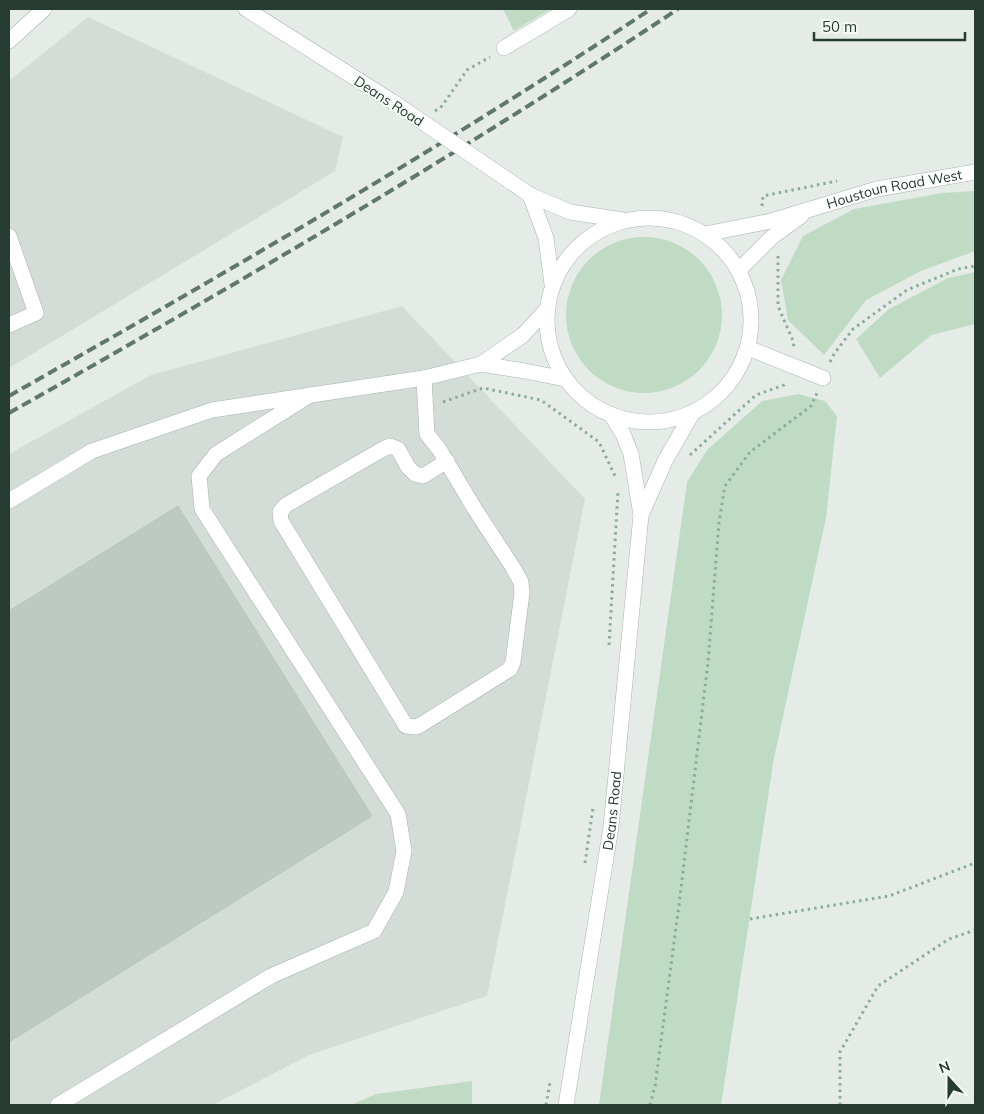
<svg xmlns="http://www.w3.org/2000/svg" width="984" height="1114" viewBox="0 0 984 1114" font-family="Mulish,sans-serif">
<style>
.built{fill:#d3dcd7}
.green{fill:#c0dbc4}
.building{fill:#bdcac3;stroke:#b8c5be}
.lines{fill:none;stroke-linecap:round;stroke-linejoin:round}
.minor-casing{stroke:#a8b4ae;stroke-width:16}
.path{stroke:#89ac9c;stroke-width:3;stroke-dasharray:2.5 4;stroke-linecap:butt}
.minor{stroke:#fff;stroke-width:15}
.rail{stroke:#60776e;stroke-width:4;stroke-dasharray:10 5;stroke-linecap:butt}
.minor-bridge-casing{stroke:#a8b4ae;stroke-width:16;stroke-linecap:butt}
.minor-bridge{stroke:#fff;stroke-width:15}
.labels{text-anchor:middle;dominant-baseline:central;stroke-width:4;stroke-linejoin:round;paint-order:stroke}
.street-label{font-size:14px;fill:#263c33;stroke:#f5f9f6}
</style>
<rect width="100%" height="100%" fill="#e5ece8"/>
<g class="built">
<polygon points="88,17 343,137 335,171 9,368 9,81"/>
<polygon points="402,306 585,499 487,996 309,1055 213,1105 9,1105 9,454 151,375"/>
</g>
<g class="green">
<polygon points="503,9 551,9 514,31"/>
<polygon points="975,191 975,251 921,271 866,300 824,355 788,320 781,280 803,236 854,209 942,193"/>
<circle cx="644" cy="315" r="78"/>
<polygon points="975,272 975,324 931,335 880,378 856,339 889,309 948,278"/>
<polygon points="798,394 825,401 837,416 826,518 774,758 721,1105 599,1105 687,482 707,450 762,401"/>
<polygon points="472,1081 472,1105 351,1105 376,1094"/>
</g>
<polygon class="building" points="178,506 372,816 9,1042 9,611"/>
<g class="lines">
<g class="minor-casing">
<g id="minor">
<polyline points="246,9 393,102"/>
<polyline points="9,41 44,9"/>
<polyline points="504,48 569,9"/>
<polyline points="508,180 530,195 570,212 623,220"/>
<polyline points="530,195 546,238 552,284"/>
<circle cx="649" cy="320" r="102"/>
<path id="s1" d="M705,234L771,221L877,189L975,172"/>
<polyline points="9,236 36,313 9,325"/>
<polyline points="739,270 772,237 801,216"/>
<polyline points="547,309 523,335 481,364 525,371 565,379"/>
<polyline points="748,348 823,378"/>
<polyline points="424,378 427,434 439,449 476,511 512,566 521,582 522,593 513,662 510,669 422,724 416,727 406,726 281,521 280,512 286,505 383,449 390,446 398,449 408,467 415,474 423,476 447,461"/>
<polyline points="9,501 92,451 212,410 424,378 481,364"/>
<polyline points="641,515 665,461 693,412"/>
<polyline points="58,1105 271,976 374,931 396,892 404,851 398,814 202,509 199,476 216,454 310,395"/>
<path id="s2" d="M566,1105L611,827L641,515L631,454L623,434L612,416"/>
</g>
</g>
<g class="path">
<polyline points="435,111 442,106 467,70 490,57"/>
<polyline points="762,206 763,196 837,181"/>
<polyline points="778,256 778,306 794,343 793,349"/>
<polyline points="830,362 834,354 853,329 907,290 958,269 975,266"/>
<polyline points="443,402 483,388 541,400 599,442 616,478"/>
<polyline points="690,455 756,395 784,385 786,381"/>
<polyline points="609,645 618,491"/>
<polyline points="585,863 593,808"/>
<polyline points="750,919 889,896 975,863"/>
<polyline points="546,1105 550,1082"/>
<polyline points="650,1105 655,1086 679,905 708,662 719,522 725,486 750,452 811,406 817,393"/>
<polyline points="840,1105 840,1052 878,986 949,939 975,930"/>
</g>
<use href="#minor" class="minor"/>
<g class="rail">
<path d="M9,396C226,273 443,147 651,9"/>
<path d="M9,413C236,285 461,153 678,9"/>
</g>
<g class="minor-bridge-casing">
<polyline id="minor-bridge" points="393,102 508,180"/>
</g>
<use href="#minor-bridge" class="minor-bridge"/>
</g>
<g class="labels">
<g class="street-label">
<text transform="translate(389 101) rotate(33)">Deans Road</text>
<text stroke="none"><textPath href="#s1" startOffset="195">Houstoun Road West</textPath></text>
<text stroke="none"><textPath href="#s2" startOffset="298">Deans Road</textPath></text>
</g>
</g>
<rect width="984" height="1114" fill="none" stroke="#263c33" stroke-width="20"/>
<g transform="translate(949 1079) rotate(339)" stroke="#f5f9f6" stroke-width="4" paint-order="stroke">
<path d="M0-4L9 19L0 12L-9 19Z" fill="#263c33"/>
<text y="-8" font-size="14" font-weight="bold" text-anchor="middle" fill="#263c33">N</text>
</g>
<path d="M814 32v8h151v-8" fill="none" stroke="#263c33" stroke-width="2.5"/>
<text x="822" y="32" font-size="15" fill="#263c33" stroke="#f5f9f6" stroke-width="4" paint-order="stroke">50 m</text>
</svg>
